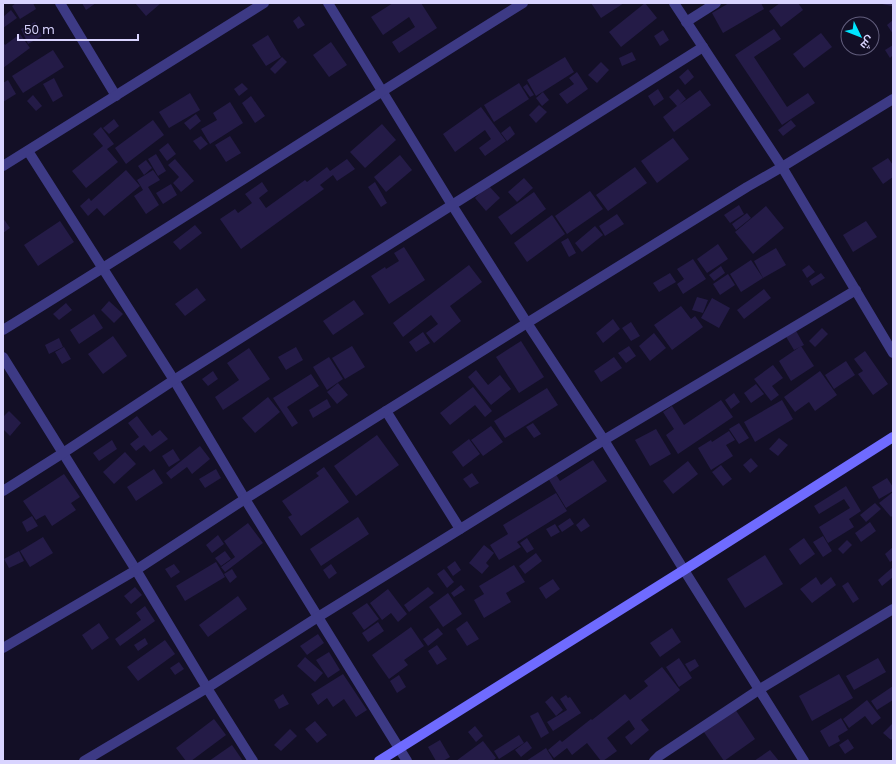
<svg xmlns="http://www.w3.org/2000/svg" width="896" height="764" viewBox="0 0 896 764" font-family="Poppins,Cairo,sans-serif">
<style>
.building{fill:#241b47}
.lines{fill:none;stroke-linecap:round;stroke-linejoin:round}
.street{stroke:#3d3a85;stroke-width:10}
.secondary{stroke:#6f6bff;stroke-width:10}
</style>
<rect width="100%" height="100%" fill="#130f26"/>
<g class="building">
<polygon points="16,3 33,3 36,9 20,19 12,6"/>
<polygon points="82,3 96,3 86,10"/>
<polygon points="135,3 161,3 146,16"/>
<polygon points="393,3 421,3 437,28 399,53 392,42 415,27 409,17 383,35 371,17"/>
<polygon points="591,3 624,3 601,18"/>
<polygon points="645,3 657,18 621,47 609,32"/>
<polygon points="729,3 761,3 764,9 723,33 712,13"/>
<polygon points="780,3 798,3 803,10 781,27 769,11"/>
<polygon points="882,3 893,3 892,6 882,4"/>
<polygon points="11,10 17,18 3,28 3,17"/>
<polygon points="299,16 305,25 298,29 293,21"/>
<polygon points="893,20 893,34 887,25"/>
<polygon points="35,22 42,36 28,44 21,29"/>
<polygon points="774,29 781,39 754,57 787,107 808,93 815,103 782,125 735,55"/>
<polygon points="663,30 669,40 660,46 654,36"/>
<polygon points="821,33 832,47 804,68 793,54"/>
<polygon points="20,34 30,48 3,68 3,42 5,45"/>
<polygon points="268,35 281,57 266,66 252,45"/>
<polygon points="331,42 347,65 329,77 313,55"/>
<polygon points="893,45 893,55 890,58 885,50"/>
<polygon points="53,50 64,67 23,93 12,76"/>
<polygon points="632,52 636,60 622,66 619,58"/>
<polygon points="282,57 287,62 275,74 270,69"/>
<polygon points="565,57 574,72 536,96 527,80"/>
<polygon points="601,62 609,70 597,83 588,75"/>
<polygon points="688,69 694,77 685,85 679,77"/>
<polygon points="577,72 588,89 567,104 559,94 574,84 569,78"/>
<polygon points="54,78 63,96 53,102 43,84"/>
<polygon points="8,80 16,94 3,102 3,83"/>
<polygon points="242,83 248,89 239,96 234,89"/>
<polygon points="519,83 529,99 494,122 484,105"/>
<polygon points="527,84 534,95 530,97 523,87"/>
<polygon points="658,89 664,99 654,106 648,96"/>
<polygon points="678,89 686,99 679,105 700,90 711,105 674,132 663,117 677,106 669,97"/>
<polygon points="543,92 549,100 542,106 536,98"/>
<polygon points="190,93 200,110 169,128 159,112"/>
<polygon points="33,95 42,106 36,111 27,101"/>
<polygon points="251,96 265,116 255,123 242,103"/>
<polygon points="230,102 243,123 210,144 201,129 217,120 213,113"/>
<polygon points="539,105 547,112 536,123 529,115"/>
<polygon points="481,107 506,141 485,156 479,148 491,139 485,130 455,152 443,134"/>
<polygon points="196,114 201,121 190,130 184,123"/>
<polygon points="114,119 119,126 109,134 103,128"/>
<polygon points="153,120 164,135 126,164 115,148"/>
<polygon points="791,120 796,126 783,136 778,130"/>
<polygon points="382,124 396,140 365,168 350,152"/>
<polygon points="510,126 515,134 507,141 501,133"/>
<polygon points="101,127 114,144 107,149 118,162 86,188 72,171 103,146 93,134"/>
<polygon points="201,136 208,144 200,150 193,141"/>
<polygon points="230,136 241,153 226,162 215,145"/>
<polygon points="673,138 689,159 657,183 641,161"/>
<polygon points="168,143 176,154 167,161 159,150"/>
<polygon points="156,154 166,171 158,176 148,159"/>
<polygon points="400,155 412,170 386,192 374,177"/>
<polygon points="888,158 893,165 893,177 883,184 872,168"/>
<polygon points="175,159 194,181 181,192 173,183 179,177 168,165"/>
<polygon points="347,159 355,169 337,181 333,175 320,185 324,189 241,249 220,219 235,209 238,213 252,203 245,194 262,182 268,191 259,198 266,208 305,180 307,182 327,167 330,171"/>
<polygon points="146,160 152,168 144,175 138,166"/>
<polygon points="635,167 647,183 608,211 596,195"/>
<polygon points="126,170 140,186 104,216 97,208 88,216 80,206 89,198 91,201"/>
<polygon points="153,170 160,180 148,187 159,205 146,214 134,196 143,190 137,180"/>
<polygon points="524,178 533,188 517,202 508,192"/>
<polygon points="375,182 387,203 381,207 368,187"/>
<polygon points="171,184 177,195 163,204 156,193"/>
<polygon points="488,185 500,198 486,211 475,198"/>
<polygon points="590,191 603,209 567,234 555,216"/>
<polygon points="534,192 546,209 511,235 498,217"/>
<polygon points="739,205 744,214 730,223 724,215"/>
<polygon points="766,206 784,228 753,254 735,232"/>
<polygon points="747,213 751,218 736,230 732,224"/>
<polygon points="617,214 624,224 605,236 599,226"/>
<polygon points="552,215 565,234 527,262 514,243"/>
<polygon points="3,218 10,228 3,233"/>
<polygon points="60,221 74,242 38,266 24,245"/>
<polygon points="866,221 877,237 853,252 843,235"/>
<polygon points="195,225 202,233 180,250 173,242"/>
<polygon points="595,226 603,235 582,252 575,243"/>
<polygon points="568,238 576,253 569,257 561,242"/>
<polygon points="718,244 728,259 707,273 697,259"/>
<polygon points="404,247 425,280 389,304 371,276 385,267 386,269 399,261 394,253"/>
<polygon points="776,248 786,265 763,278 754,261"/>
<polygon points="693,259 706,279 683,294 677,284 684,279 677,269"/>
<polygon points="751,260 763,278 741,292 730,274"/>
<polygon points="469,265 482,282 450,306 461,321 434,343 426,333 438,324 431,315 403,337 393,323"/>
<polygon points="809,265 815,272 807,278 802,270"/>
<polygon points="721,266 725,273 714,281 709,275"/>
<polygon points="670,273 676,282 659,292 653,283"/>
<polygon points="821,273 825,278 812,286 809,281"/>
<polygon points="728,274 735,285 720,295 713,284"/>
<polygon points="197,288 206,300 185,316 175,304"/>
<polygon points="764,289 771,298 744,319 737,310"/>
<polygon points="697,297 708,300 703,313 692,310"/>
<polygon points="712,298 730,308 719,328 701,318"/>
<polygon points="354,300 364,314 333,335 323,321"/>
<polygon points="109,301 123,314 114,323 101,310"/>
<polygon points="66,303 72,310 59,320 53,314"/>
<polygon points="681,306 691,319 695,316 703,327 672,350 654,325"/>
<polygon points="94,314 103,328 79,344 70,330"/>
<polygon points="613,319 620,329 603,343 596,333"/>
<polygon points="631,322 640,336 631,341 622,328"/>
<polygon points="822,328 828,334 815,347 809,341"/>
<polygon points="795,329 804,345 794,350 785,335"/>
<polygon points="423,332 430,343 416,352 409,342"/>
<polygon points="654,333 666,348 650,361 639,346"/>
<polygon points="113,336 127,356 103,374 88,354"/>
<polygon points="59,338 63,347 49,354 45,345"/>
<polygon points="521,341 544,377 519,393 496,357"/>
<polygon points="352,346 365,367 345,379 332,358"/>
<polygon points="629,346 636,356 626,363 618,353"/>
<polygon points="801,346 814,366 791,381 779,361"/>
<polygon points="64,347 71,359 62,364 55,352"/>
<polygon points="296,347 303,360 286,370 278,357"/>
<polygon points="249,348 270,379 223,410 215,397 239,380 227,363"/>
<polygon points="865,351 888,384 873,395 858,374 863,371 854,359"/>
<polygon points="329,357 343,379 327,390 313,367"/>
<polygon points="614,357 622,368 601,382 594,371"/>
<polygon points="846,361 855,375 834,389 825,375"/>
<polygon points="773,365 783,378 772,386 779,395 771,401 754,379"/>
<polygon points="476,370 488,385 500,375 511,389 491,405 468,377"/>
<polygon points="213,371 218,379 208,386 202,379"/>
<polygon points="820,371 837,395 815,411 809,402 795,412 784,397"/>
<polygon points="311,374 319,386 287,407 298,423 292,427 273,398"/>
<polygon points="338,383 348,395 337,404 327,392"/>
<polygon points="756,384 764,394 751,403 744,393"/>
<polygon points="473,387 492,411 485,417 475,405 450,425 440,413"/>
<polygon points="547,388 558,405 505,438 494,421"/>
<polygon points="734,393 740,402 731,409 725,400"/>
<polygon points="268,397 280,412 255,433 242,418"/>
<polygon points="327,399 331,407 313,418 309,410"/>
<polygon points="721,400 733,417 678,454 666,435 674,429 663,412 672,406 684,425"/>
<polygon points="782,400 793,419 755,442 744,422"/>
<polygon points="9,411 21,423 10,436 3,429 3,417"/>
<polygon points="137,416 152,436 160,430 168,439 150,452 144,445 136,451 130,444 139,437 128,423"/>
<polygon points="533,423 541,434 534,438 526,427"/>
<polygon points="739,423 749,438 739,444 729,429"/>
<polygon points="491,426 503,442 483,456 471,440"/>
<polygon points="656,429 671,454 650,466 635,440"/>
<polygon points="729,431 735,440 726,445 733,456 711,470 698,448 711,440 712,442"/>
<polygon points="377,435 399,465 356,496 334,466"/>
<polygon points="779,438 788,445 778,456 769,449"/>
<polygon points="469,439 480,454 463,467 452,452"/>
<polygon points="112,440 117,449 99,461 93,453"/>
<polygon points="200,446 210,459 192,474 187,467 171,479 166,473"/>
<polygon points="173,449 180,460 169,467 162,456"/>
<polygon points="125,452 136,464 114,484 103,472"/>
<polygon points="751,458 758,466 750,473 743,465"/>
<polygon points="593,460 607,481 566,508 548,478 555,473 560,481"/>
<polygon points="688,461 698,474 673,494 663,481"/>
<polygon points="721,465 732,479 723,486 712,472"/>
<polygon points="324,467 349,502 301,536 288,517 292,515 282,501 319,476 316,473"/>
<polygon points="154,469 163,483 136,501 127,487"/>
<polygon points="216,469 221,478 205,488 199,479"/>
<polygon points="472,473 479,483 470,488 463,479"/>
<polygon points="64,474 80,497 71,503 76,510 52,526 45,515 36,520 23,501"/>
<polygon points="887,478 893,487 893,491 879,499 872,487"/>
<polygon points="846,486 861,511 849,519 854,527 828,543 819,527 850,508 844,499 819,514 814,506"/>
<polygon points="893,492 893,515 891,517 879,503"/>
<polygon points="556,493 567,511 517,542 521,547 499,560 490,545 508,534 503,525"/>
<polygon points="875,503 881,509 866,522 860,515"/>
<polygon points="32,516 38,526 27,532 22,522"/>
<polygon points="358,517 369,534 321,566 310,549"/>
<polygon points="570,518 574,524 562,532 558,526"/>
<polygon points="584,518 590,526 581,532 576,525"/>
<polygon points="870,522 876,531 861,542 855,533"/>
<polygon points="248,523 263,543 225,572 221,567 235,557 224,541"/>
<polygon points="555,524 560,532 551,537 546,529"/>
<polygon points="218,535 224,544 212,553 206,545"/>
<polygon points="823,536 832,551 823,557 813,542"/>
<polygon points="43,537 53,553 30,567 20,551"/>
<polygon points="527,538 534,549 527,553 520,543"/>
<polygon points="804,538 815,554 800,565 789,549"/>
<polygon points="847,540 852,545 843,554 838,549"/>
<polygon points="484,545 494,553 486,563 489,566 482,574 469,563"/>
<polygon points="893,547 893,560 890,562 885,554"/>
<polygon points="19,551 24,561 9,568 4,559"/>
<polygon points="225,551 231,559 221,566 215,558"/>
<polygon points="536,553 542,561 525,574 519,566"/>
<polygon points="765,555 783,584 745,608 727,579"/>
<polygon points="455,561 461,570 453,576 447,567"/>
<polygon points="216,562 225,577 185,601 176,586"/>
<polygon points="174,564 180,572 171,578 165,569"/>
<polygon points="331,564 337,573 329,579 323,570"/>
<polygon points="514,565 525,582 506,593 511,602 484,618 474,600 484,594 479,586"/>
<polygon points="893,567 893,577 882,586 878,580"/>
<polygon points="232,569 237,577 230,583 224,574"/>
<polygon points="444,569 454,582 447,588 437,574"/>
<polygon points="816,577 821,585 831,577 836,585 812,603 800,589"/>
<polygon points="553,579 560,589 546,599 539,588"/>
<polygon points="848,582 859,599 853,603 842,586"/>
<polygon points="461,585 465,590 454,597 451,593"/>
<polygon points="135,587 142,595 131,604 124,596"/>
<polygon points="428,587 434,593 409,612 404,605"/>
<polygon points="388,589 407,614 398,622 391,613 382,620 370,603"/>
<polygon points="448,593 462,614 443,627 429,607"/>
<polygon points="238,596 247,609 208,637 199,625"/>
<polygon points="367,603 379,619 364,630 352,613"/>
<polygon points="145,606 155,621 120,646 115,639 141,620 136,613"/>
<polygon points="467,621 479,639 467,646 456,629"/>
<polygon points="378,622 384,631 368,642 362,633"/>
<polygon points="99,623 109,638 92,650 82,635"/>
<polygon points="411,627 424,646 404,660 408,665 389,679 372,655"/>
<polygon points="438,628 443,634 428,646 423,639"/>
<polygon points="672,628 681,642 660,657 650,643"/>
<polygon points="318,634 324,643 307,655 300,646"/>
<polygon points="145,638 148,644 138,651 134,645"/>
<polygon points="165,640 175,654 138,681 127,667"/>
<polygon points="437,645 447,659 437,665 428,651"/>
<polygon points="329,652 340,670 328,678 316,660"/>
<polygon points="305,657 323,673 315,682 297,666"/>
<polygon points="679,658 692,678 679,687 666,667"/>
<polygon points="878,658 886,672 854,690 846,676"/>
<polygon points="695,659 699,666 690,672 685,664"/>
<polygon points="179,662 184,669 175,675 170,668"/>
<polygon points="662,667 680,690 641,720 649,730 631,745 625,737 635,729 629,720 607,738 617,751 603,761 601,761 587,743 572,755 567,748 554,758 548,750 560,740 562,742 591,719 592,720 625,694 630,700 648,686 644,681"/>
<polygon points="343,674 367,710 356,717 344,699 333,707 327,698 318,705 311,694"/>
<polygon points="839,674 853,698 812,721 799,696"/>
<polygon points="399,675 406,687 397,693 390,681"/>
<polygon points="893,686 893,700 877,710 871,701"/>
<polygon points="283,694 289,704 279,709 274,700"/>
<polygon points="566,695 568,698 570,697 581,713 553,731 547,722 567,710 560,699"/>
<polygon points="552,696 563,710 556,716 545,702"/>
<polygon points="867,700 881,718 872,725 865,716 849,728 843,719"/>
<polygon points="731,703 755,739 724,761 699,725"/>
<polygon points="538,712 549,733 541,738 530,716"/>
<polygon points="841,718 848,730 838,736 840,741 829,747 820,731"/>
<polygon points="214,719 226,735 191,761 186,761 176,748"/>
<polygon points="315,721 327,735 317,743 305,729"/>
<polygon points="893,723 893,738 891,740 883,733"/>
<polygon points="475,726 483,736 476,742 468,732"/>
<polygon points="290,729 297,736 281,751 274,745"/>
<polygon points="519,735 524,743 499,759 494,751"/>
<polygon points="848,739 854,748 845,754 839,745"/>
<polygon points="440,740 450,757 443,761 436,761 428,747"/>
<polygon points="483,741 496,758 493,761 456,761"/>
<polygon points="527,741 532,748 521,757 515,750"/>
<polygon points="232,745 243,761 209,761"/>
<polygon points="546,748 554,761 526,761"/>
<polygon points="770,750 779,761 754,761"/>
</g>
<g class="lines">
<g class="street">
<polyline points="60,3 116,96"/>
<polyline points="328,3 452,205 527,323 604,440 684,570 804,761"/>
<polyline points="674,3 782,167 893,353"/>
<polyline points="686,22 716,3"/>
<polyline points="28,151 174,380 245,499 407,761"/>
<polyline points="3,166 264,3"/>
<path d="M3,330C177,223 349,111 523,3"/>
<polyline points="3,357 136,570 207,688 253,761"/>
<polyline points="386,411 460,529"/>
<polyline points="3,491 63,453 174,380 703,47"/>
<polyline points="3,648 136,570 245,499 527,323 747,187 782,167 893,99"/>
<polyline points="84,761 207,688 318,617 604,440 856,290"/>
<polyline points="654,761 659,756 760,689 893,609"/>
</g>
<polyline class="secondary" points="379,761 684,570 893,437"/>
</g>
<rect width="896" height="764" fill="none" stroke="#d9d4ff" stroke-width="8"/>
<g transform="translate(860 36) rotate(133)"><circle r="19" fill="#130f26" stroke="#625e7d"/>
<path d="M0-3L7 15L0 10L-7 15Z" fill="#00e5ff"/>
<text y="-6" font-size="11" font-weight="bold" text-anchor="middle" fill="#d9d4ff">ش</text>
</g>
<path d="M18 34v6h120v-6" fill="none" stroke="#d9d4ff" stroke-width="2"/>
<text x="24" y="34" font-size="12" fill="#d9d4ff" stroke="#130f26" stroke-width="3" paint-order="stroke">50 m</text>
</svg>
